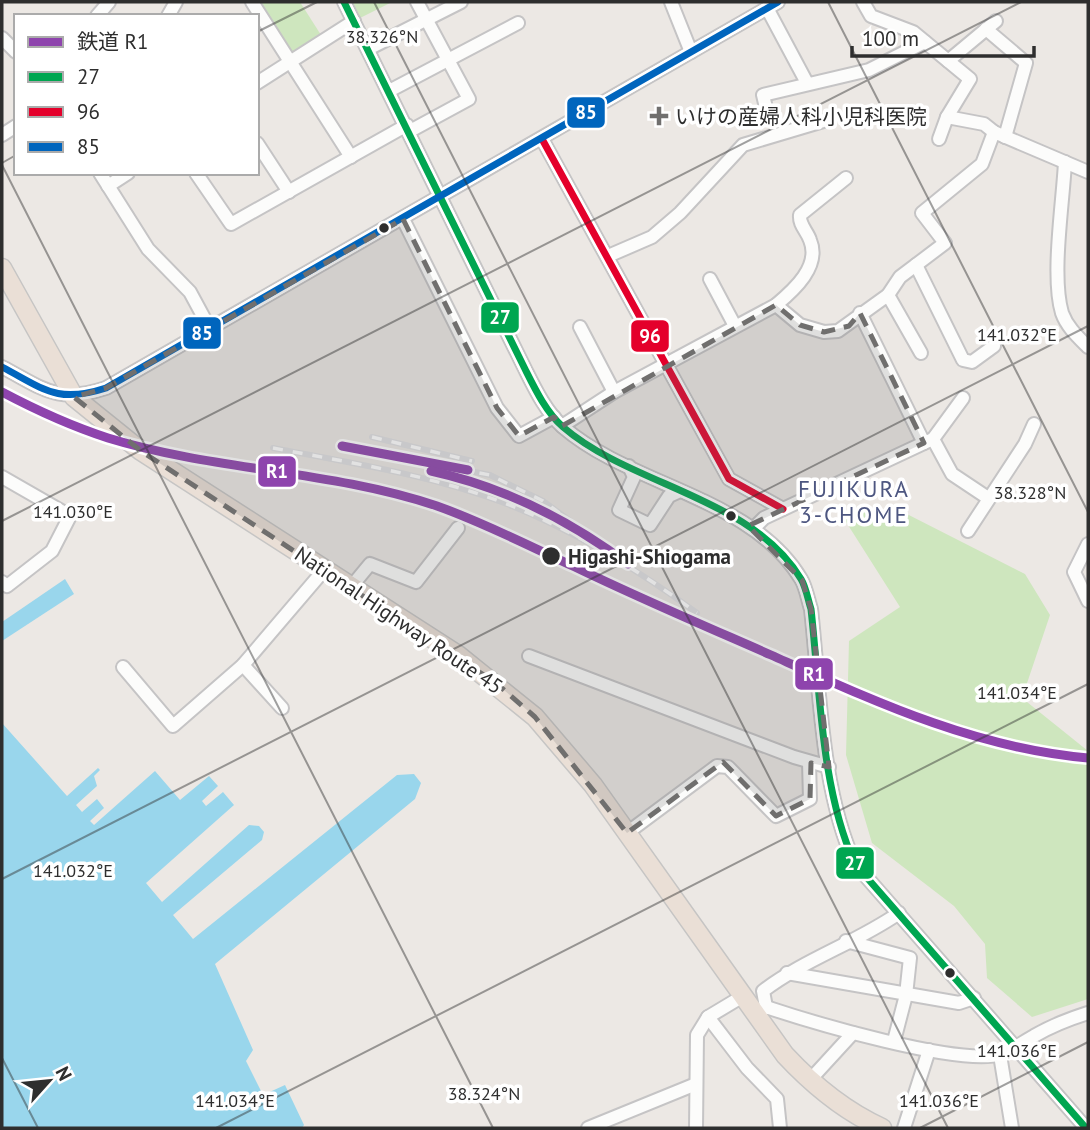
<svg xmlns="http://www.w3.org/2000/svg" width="1090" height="1130" viewBox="0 0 1090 1130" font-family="'PT Sans','Noto Sans JP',sans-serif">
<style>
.green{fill:#cee6be}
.water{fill:#99d6ec}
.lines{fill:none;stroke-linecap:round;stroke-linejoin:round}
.minor-casing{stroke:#c5c4c5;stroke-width:16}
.highway-casing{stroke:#c6c5c4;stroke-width:21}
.minor{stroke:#fcfcfb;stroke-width:12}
.highway{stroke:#eadfd6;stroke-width:18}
.rail-casing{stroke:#dfdfe1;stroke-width:6}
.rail{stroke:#fff;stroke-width:3.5;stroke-dasharray:10;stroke-linecap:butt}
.bus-1-casing{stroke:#fff;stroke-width:12}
.bus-2-casing{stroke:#fff;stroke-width:12}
.bus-3-casing{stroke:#fff;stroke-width:12}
.bus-1{stroke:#00a651;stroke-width:7}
.bus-2{stroke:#e4002b;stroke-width:7}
.bus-3{stroke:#0065bd;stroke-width:7}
.rail-1-casing{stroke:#fff;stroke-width:14}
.rail-1{stroke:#8e44ad;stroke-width:9}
.marked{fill:#706f6e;fill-opacity:0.2;stroke:#706f6e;stroke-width:5;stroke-dasharray:14 9;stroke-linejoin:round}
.ticks{fill:none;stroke:#2e2e2e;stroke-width:2;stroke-opacity:0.45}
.poi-dot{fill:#706f6e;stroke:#fff;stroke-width:2.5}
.bus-dot{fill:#2e2e2e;stroke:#fff;stroke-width:2.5}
.labels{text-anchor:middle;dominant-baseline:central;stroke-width:7;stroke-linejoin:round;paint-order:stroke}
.poi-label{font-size:21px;fill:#2e2e2e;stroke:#fff;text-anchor:start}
.stop-label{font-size:21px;font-weight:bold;fill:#2e2e2e;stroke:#fff;text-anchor:start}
.street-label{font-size:21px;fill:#2e2e2e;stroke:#fff}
.neighbourhood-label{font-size:23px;letter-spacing:2px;fill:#4d5680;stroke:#fff}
.ticks-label{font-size:18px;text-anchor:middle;fill:#2e2e2e;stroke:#fff;stroke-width:7;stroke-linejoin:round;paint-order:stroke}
.line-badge{stroke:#fff;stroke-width:2.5}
.badge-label{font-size:19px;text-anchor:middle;font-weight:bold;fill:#fff}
</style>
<rect width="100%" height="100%" fill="#ece8e4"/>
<g class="green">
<polygon points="252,2 300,2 321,35 287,57"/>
<polygon points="350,2 392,2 354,21"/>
<polygon points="899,510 1025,574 1050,615 1022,698 1088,751 1088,999 1032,1017 987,978 985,944 954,906 872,843 846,755 849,641 900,607 841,514"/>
</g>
<g class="water">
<polygon points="65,579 74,594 2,641 2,622"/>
<polygon points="2,723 67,796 98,768 100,770 94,776 97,786 76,805 82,812 97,799 104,808 90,821 94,825 155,771 180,800 209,776 218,786 202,801 206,806 223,792 234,805 146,883 162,902 249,825 259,826 264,832 262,840 173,915 193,939 397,775 414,774 421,783 415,799 215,964 253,1050 246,1061 263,1095 285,1085 304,1125 302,1128 2,1128"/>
</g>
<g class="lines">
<g class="minor-casing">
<g id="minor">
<polyline points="252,2 351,157"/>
<path d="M344,2L525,369C535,389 546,412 563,427C631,486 752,497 801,579C806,587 808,600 811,609C820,690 821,790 855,864L1086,1128"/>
<polyline points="671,2 691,52"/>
<polyline points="863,2 871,16 913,32 970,79 947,117"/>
<polyline points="767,8 807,83"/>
<polyline points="97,16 109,2"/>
<polyline points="168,16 176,2"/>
<polyline points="986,29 1026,63 1005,137"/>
<polyline points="2,38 16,52"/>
<polyline points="368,49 461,2"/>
<polyline points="948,61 996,21"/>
<polyline points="257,83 354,21"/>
<polyline points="389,91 518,23"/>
<polyline points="767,112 763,95 869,70 925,42"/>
<polyline points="410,131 469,99 417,2"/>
<polyline points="2,135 16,126"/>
<polyline points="542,139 729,479 783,509"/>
<polyline points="939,139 947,117 984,124 994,132"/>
<polyline points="257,143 289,192"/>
<path d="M1065,162C1063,203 1051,276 1062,313C1067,327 1078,337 1088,347"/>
<polyline points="100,173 148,249 190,292 210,329"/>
<polyline points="196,173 231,224 407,125"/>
<polyline points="108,186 128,173"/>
<polyline points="403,219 497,408 519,436 554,417"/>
<polyline points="608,256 652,237 680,213 743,145 830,119"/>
<polyline points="916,265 963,360 972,362 994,346"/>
<polyline points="710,279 735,326"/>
<polyline points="888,295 921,353"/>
<path d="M776,305C794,290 821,266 810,240C807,231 799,225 800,215L846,178"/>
<polyline points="580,327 614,392"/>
<path d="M2,367C44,389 57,404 106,388L778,2"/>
<polyline points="562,426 614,392 776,305 800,325 824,332 838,331 888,295 900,277 945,243 922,213 982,164 994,132 1088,172"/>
<polyline points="933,439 963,398"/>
<polyline points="924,443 933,439 952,474 988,498"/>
<polyline points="629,466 634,477 619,510 650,525 669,496 680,491"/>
<polyline points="2,477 70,516 52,551 7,586 2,582"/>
<polyline points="753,529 764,518 924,443 860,313"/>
<polyline points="968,531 1025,444 1034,424"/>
<polyline points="1088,544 1074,572 1088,601"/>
<polyline points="351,587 370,564 416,582 458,528"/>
<polyline points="529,656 794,757 829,767"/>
<polyline points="243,665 282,708"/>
<polyline points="123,667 173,726 243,665 324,570"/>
<polyline points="627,833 717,766 728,767 776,816 810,799 809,762"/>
<polyline points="846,941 910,958 906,995 894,1041"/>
<polyline points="787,973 959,1003 974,998"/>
<path d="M766,1007L763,991C805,959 856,943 899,913"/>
<path d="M755,1015L766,1007C811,1022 961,1067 1001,1054C1013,1050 1023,1042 1034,1036C1051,1026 1069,1019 1088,1013"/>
<polyline points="708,1017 747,1068 777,1099 780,1128"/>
<polyline points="1000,1055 1012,1128"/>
<polyline points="809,1081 853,1033"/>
<polyline points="588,1128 696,1084"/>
<polyline points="696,1128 697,1035 708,1017 743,996"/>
<polyline points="904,1128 929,1050"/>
</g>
</g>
<g class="highway-casing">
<path id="highway" d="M2,268L74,397L141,451L458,655L535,717L593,785L785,1055C813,1085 844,1111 882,1128"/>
</g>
<use href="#minor" class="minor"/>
<use href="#highway" class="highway"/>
<g class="rail-casing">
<g id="rail">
<polyline points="372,437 472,461"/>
<polyline points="342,446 490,475 543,501 591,536"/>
<path d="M273,448C352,463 431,475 507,504C575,531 638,570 697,613"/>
</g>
</g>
<use href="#rail" class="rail"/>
<g class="bus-1-casing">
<path id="bus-1" d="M344,2L525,369C535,389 546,412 563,427C631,486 752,497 801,579C806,587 808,600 811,609C820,690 821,790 855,864L1086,1128"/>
</g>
<g class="bus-2-casing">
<polyline id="bus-2" points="542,139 729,479 783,509"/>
</g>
<g class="bus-3-casing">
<path id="bus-3" d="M2,367C44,389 57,404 106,388L778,2"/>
</g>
<use href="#bus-1" class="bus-1"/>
<use href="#bus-2" class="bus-2"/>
<use href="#bus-3" class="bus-3"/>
<g class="rail-1-casing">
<g id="rail-1">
<path d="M2,392C36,410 71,426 108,438C215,471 330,470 437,506C485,523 529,546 575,567C639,598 705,626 771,655C874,701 974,748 1088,758"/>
<polyline points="342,446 468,470"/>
<path d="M431,471C504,487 568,519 628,564"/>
</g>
</g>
<use href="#rail-1" class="rail-1"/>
</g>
<path class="marked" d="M403,219L497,408L519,436L554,417L562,426L776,305L800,325L824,332L849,326L860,313L924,443L748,526L802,580L811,609L829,767L811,763L810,799L776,816L723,762L627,833L535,717L496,683L141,451L74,397L106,388Z"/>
<path class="ticks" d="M374,2L948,1128M828,2L1088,512M257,32L317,2M2,163L16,155M2,165L493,1128M2,521L1021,2M2,879L1088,326M2,1058L38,1128M216,1128L1088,684M920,1128L1088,1042"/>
<path class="poi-dot" d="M655.5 105.5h7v7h7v7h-7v7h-7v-7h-7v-7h7z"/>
<g class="bus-dot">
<circle cx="384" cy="228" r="6"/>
<circle cx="731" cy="516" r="6"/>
<circle cx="551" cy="556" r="10"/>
<circle cx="950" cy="973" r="6"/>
</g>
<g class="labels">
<g class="poi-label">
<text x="675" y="116">いけの産婦人科小児科医院</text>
</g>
<g class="stop-label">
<text x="568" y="556">Higashi-Shiogama</text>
</g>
<g class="street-label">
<text transform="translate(399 620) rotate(34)">National Highway Route 45</text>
</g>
<g class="neighbourhood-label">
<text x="854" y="488">FUJIKURA<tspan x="854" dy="26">3-CHOME</tspan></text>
</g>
</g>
<g class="ticks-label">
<text x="382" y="43">38.326°N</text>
<text x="1017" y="341">141.032°E</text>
<text x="1030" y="499">38.328°N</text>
<text x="73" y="518">141.030°E</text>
<text x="1017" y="699">141.034°E</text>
<text x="73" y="877">141.032°E</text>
<text x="1017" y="1057">141.036°E</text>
<text x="484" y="1100">38.324°N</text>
<text x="235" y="1107">141.034°E</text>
<text x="939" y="1107">141.036°E</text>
</g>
<g class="line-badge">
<rect x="566" y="96" width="40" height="33" rx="7" fill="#0065bd"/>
<rect x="480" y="301" width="40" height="33" rx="7" fill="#00a651"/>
<rect x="182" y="316" width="40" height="34" rx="7" fill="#0065bd"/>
<rect x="630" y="319" width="40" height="34" rx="7" fill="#e4002b"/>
<rect x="257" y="455" width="40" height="33" rx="7" fill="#8e44ad"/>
<rect x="794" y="657" width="40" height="34" rx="7" fill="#8e44ad"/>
<rect x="835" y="846" width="40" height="34" rx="7" fill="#00a651"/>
</g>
<g class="badge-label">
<text x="586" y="119">85</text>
<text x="500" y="324">27</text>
<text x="202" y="340">85</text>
<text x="650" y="343">96</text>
<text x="277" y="478">R1</text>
<text x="814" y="681">R1</text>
<text x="855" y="870">27</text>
</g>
<rect width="1090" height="1130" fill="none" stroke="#2e2e2e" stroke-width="7"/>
<rect x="14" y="14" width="245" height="161" fill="#ffffff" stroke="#ababab" stroke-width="2"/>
<rect x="28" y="37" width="35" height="10" fill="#8e44ad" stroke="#ababab" stroke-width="2"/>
<text x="77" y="49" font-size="21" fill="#2e2e2e">鉄道 R1</text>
<rect x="28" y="72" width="35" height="10" fill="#00a651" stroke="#ababab" stroke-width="2"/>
<text x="77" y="84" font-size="21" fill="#2e2e2e">27</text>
<rect x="28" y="107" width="35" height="10" fill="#e4002b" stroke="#ababab" stroke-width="2"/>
<text x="77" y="119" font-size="21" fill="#2e2e2e">96</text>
<rect x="28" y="142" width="35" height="10" fill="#0065bd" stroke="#ababab" stroke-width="2"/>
<text x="77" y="154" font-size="21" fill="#2e2e2e">85</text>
<g transform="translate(49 1081) rotate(63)" stroke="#ffffff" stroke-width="5" paint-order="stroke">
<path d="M0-5L12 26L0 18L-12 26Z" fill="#2e2e2e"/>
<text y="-10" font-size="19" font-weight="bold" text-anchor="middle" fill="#2e2e2e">N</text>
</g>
<path d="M852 46v10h182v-10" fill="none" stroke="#2e2e2e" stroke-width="3.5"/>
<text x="862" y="46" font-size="21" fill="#2e2e2e" stroke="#ffffff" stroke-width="5" paint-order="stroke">100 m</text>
</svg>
